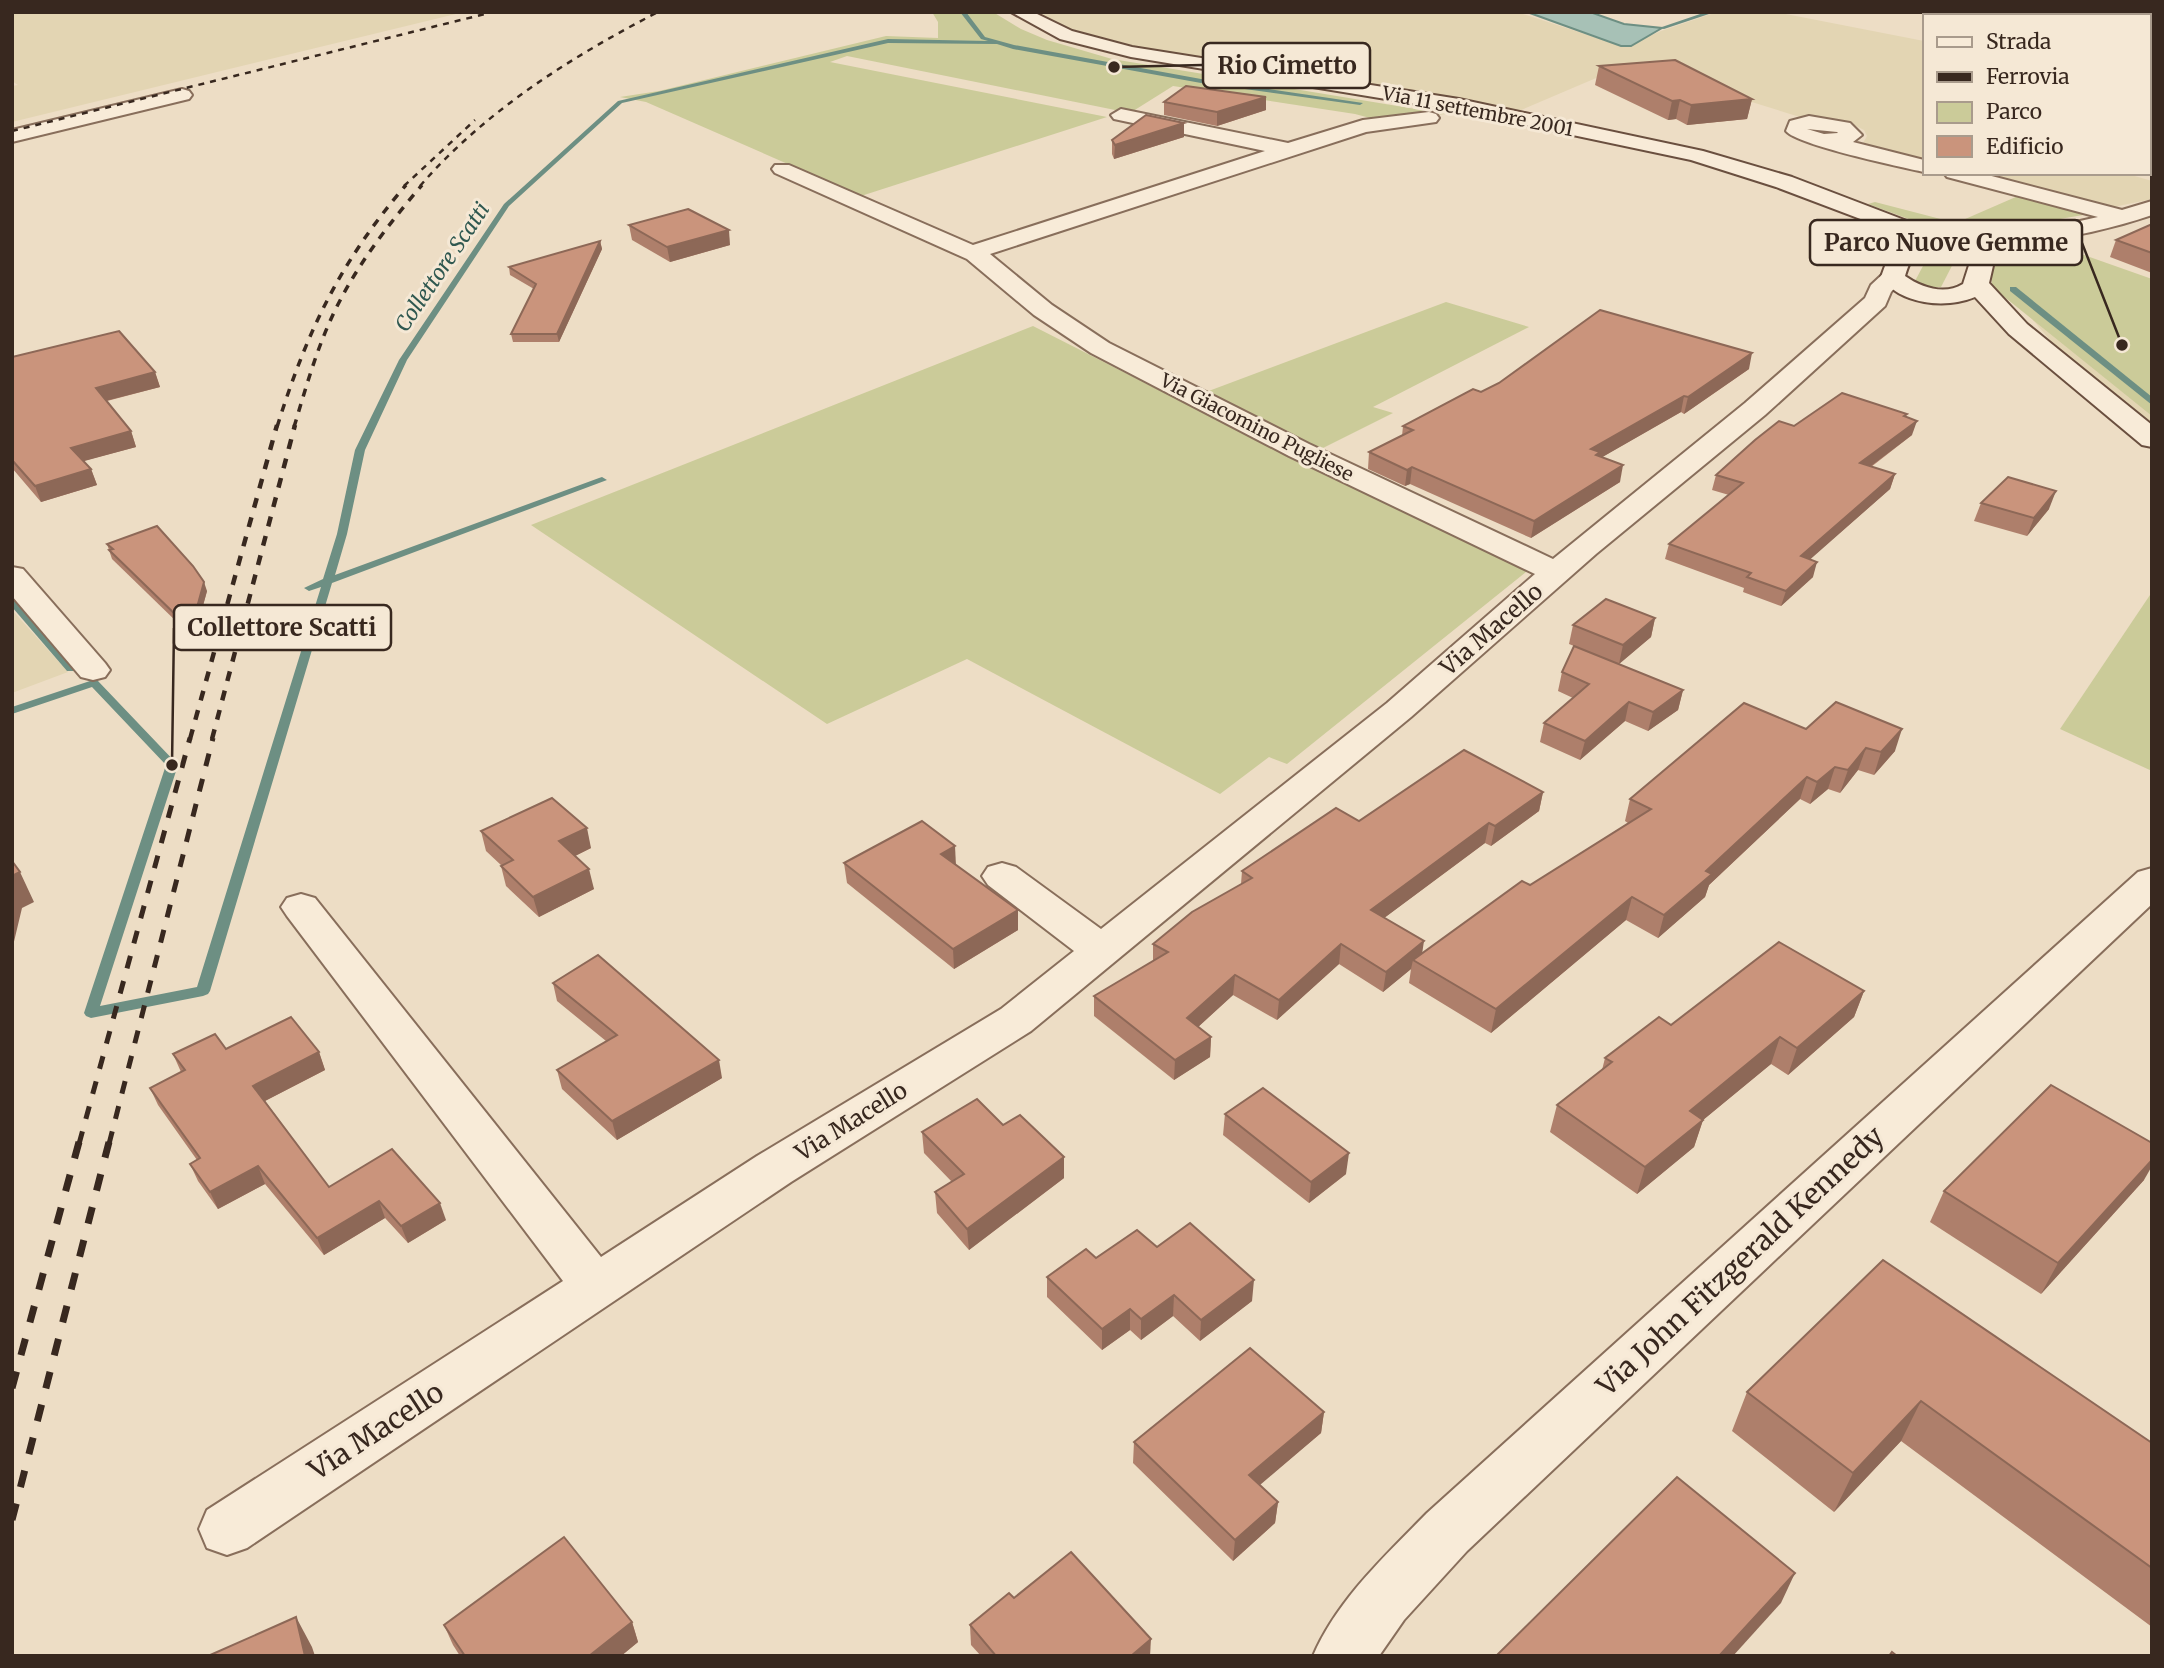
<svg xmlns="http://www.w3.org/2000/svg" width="2164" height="1668" viewBox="0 0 2164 1668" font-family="Merriweather,serif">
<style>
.farmland{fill:#e3d5b3}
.green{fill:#cbcb99}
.water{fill:#a7c1b6;stroke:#6d8f83;stroke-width:2}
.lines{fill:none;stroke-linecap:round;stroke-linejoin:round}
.stream{fill:#6d8f83;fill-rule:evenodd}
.minor-casing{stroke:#886e5b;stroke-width:4}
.secondary-casing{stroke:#6a4f3f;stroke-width:4}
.minor{fill:#f8ebd8;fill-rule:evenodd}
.secondary{fill:#f8ebd8;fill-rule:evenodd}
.rail-far4{stroke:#38281f;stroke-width:2.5;stroke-dasharray:6 6;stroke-linecap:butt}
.rail-far3{stroke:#38281f;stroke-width:3.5;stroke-dasharray:8 8;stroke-linecap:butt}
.rail-far2{stroke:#38281f;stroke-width:4.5;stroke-dasharray:10 10;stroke-linecap:butt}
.rail-far1{stroke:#38281f;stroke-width:5;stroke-dasharray:13 13;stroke-linecap:butt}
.rail{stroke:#38281f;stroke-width:7;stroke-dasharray:17 17;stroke-linecap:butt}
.wall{fill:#ae7f6b}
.shaded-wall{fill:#8d6857}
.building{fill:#ca947c;stroke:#8d6857;stroke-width:2}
.labels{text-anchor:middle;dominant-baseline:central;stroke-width:6;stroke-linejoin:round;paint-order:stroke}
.far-street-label{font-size:19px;fill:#38281f;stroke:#f5e8d5}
.far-water-label{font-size:21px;font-style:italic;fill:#2f5850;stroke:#f5e8d5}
.street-label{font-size:23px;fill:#38281f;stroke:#f5e8d5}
.near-street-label{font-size:28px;fill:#38281f;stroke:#f5e8d5}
.leader{fill:none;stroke:#38281f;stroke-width:2.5}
.callout-dot{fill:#38281f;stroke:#f5e8d5;stroke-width:2.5}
.callout{fill:#f5e8d5;stroke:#38281f;stroke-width:2.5}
.callout-label{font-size:24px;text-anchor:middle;font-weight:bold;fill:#38281f}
</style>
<rect width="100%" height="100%" fill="#edddc5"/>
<g class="farmland">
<polygon points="12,12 464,12 12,122 12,86 18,85 12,81"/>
<polygon points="1035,12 1517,12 1625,47 1661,31 1717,12 1776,12 1924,41 1924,160 1863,143 1867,136 1864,130 1854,125 1838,120 1803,118 1629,64 1514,113 1126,46 1059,25"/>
<polygon points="1976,173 2124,173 2152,181 2152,199 2109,208"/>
<polygon points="2021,306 2152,394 2152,423 2056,347"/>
<polygon points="12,610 68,672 12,693"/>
</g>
<g class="green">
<polygon points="932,12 993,12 1021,29 1047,40 1112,59 1446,114 1370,118 1355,114 1173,86 1130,113 847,56 830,62 1107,117 861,196 646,102 620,97 659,91 886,36 938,38 938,22"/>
<polygon points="2018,196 2089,214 2025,225 1952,231 1925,225 1868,204 1875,202 1956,223"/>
<path d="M2057,241L2067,249L2152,279V416L1992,287C1988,247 2028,247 2057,241Z"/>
<polygon points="1931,251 1945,251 1957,256 1941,287 1929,287 1915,281"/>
<polygon points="1446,302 1529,327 1373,407 1393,413 1319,450 1206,392"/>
<polygon points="1033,326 1279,451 1531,568 1287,764 1269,757 1220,794 967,659 827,724 531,525"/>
<polygon points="2152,592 2152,771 2060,729"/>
</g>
<polygon class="water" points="1527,12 1590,12 1624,24 1662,28 1631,46 1621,46"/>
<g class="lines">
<g class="stream">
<polygon points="960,12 966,12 985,37 1014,45 1201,79 1363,103 1360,105 1201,83 1013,49 997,44 888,43 622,103 509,206 407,360 365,450 347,534 335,575 599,478 602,477 607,480 332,583 210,991 208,994 203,996 91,1018 86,1016 84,1013 166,765 92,687 12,714 12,707 90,681 98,681 178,765 100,1006 197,987 321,587 309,591 304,588 323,579 337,534 355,450 399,360 504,204 618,101 888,39 988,41 981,39"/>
<polygon points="1706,12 1715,12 1664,29 1659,28"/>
<polygon points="2010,287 2016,287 2152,397 2152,405 2010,291"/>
<polygon points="12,597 16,598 75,667 76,669 75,671 67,671 12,607"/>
</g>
<g class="minor-casing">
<g id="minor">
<polygon points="1952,12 1977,12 1979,16 1955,16"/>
<polygon points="2026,12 2047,12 2045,16 2024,16"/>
<polygon points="182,89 189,91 192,95 189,99 12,142 12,130"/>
<polygon points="1121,109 1288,143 1363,120 1429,112 1436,114 1439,118 1436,122 1366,132 990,254 1052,305 1109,343 1309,444 1553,559 1745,403 1865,298 1871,285 1885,272 1901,272 1905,277 1891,292 1885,306 1765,415 1596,554 1411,717 1031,1031 791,1182 247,1548 227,1555 207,1548 199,1529 207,1510 563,1281 287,916 281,907 287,898 301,894 315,898 601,1257 757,1156 1001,1009 1074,951 988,885 982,876 988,867 1002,863 1016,867 1101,929 1387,703 1535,574 1289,456 1091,353 1034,315 967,259 775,173 772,169 775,165 789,165 973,245 1265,151 1114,119 1111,115"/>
<path d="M1809,116L1850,123L1862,135L1853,142L1924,160V172C1901,167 1797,145 1786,131L1790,121ZM1807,129L1837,132L1838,133L1824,134Z"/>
<path d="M1944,173H1980L2122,210L2152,201V215C2096,234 2043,243 1984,245C1973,246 1963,251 1952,248L1949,243L1952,238L1974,232L2053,227L2098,217L1947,177Z"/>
<polygon points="12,567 23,569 105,663 110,670 105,677 93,680 81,677 12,596"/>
<path d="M2152,868V904L1467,1551L1404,1620L1379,1656H1313C1337,1600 1385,1556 1427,1513L2138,872Z"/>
</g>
</g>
<g class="secondary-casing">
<path id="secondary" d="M1011,12H1033L1072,31L1132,47L1459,99L1703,151L1792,177L1941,234L1980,242L1995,257L1989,283L2027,324L2152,425V447L2142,445L2009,334L1975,297C1946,309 1900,305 1881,277C1887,261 1891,244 1908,237L1776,187L1691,160L1459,111L1131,57L1060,39ZM1935,247L1965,252L1971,259L1963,284C1945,295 1922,288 1905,276C1911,257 1914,248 1935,247Z"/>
</g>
<use href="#minor" class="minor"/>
<use href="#secondary" class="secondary"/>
<g class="rail-far4">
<polyline points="12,131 493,12"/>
<polyline points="404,186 475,120"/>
<path d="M420,186C485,111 571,57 658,12"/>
</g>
<g class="rail-far3">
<path d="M277,427C307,331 340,262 406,185"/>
<path d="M294,427C305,391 315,354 331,319C353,270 387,226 422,185"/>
</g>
<g class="rail-far2">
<polyline points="190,739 277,425"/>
<polyline points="212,739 295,425"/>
</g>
<g class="rail-far1">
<polyline points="79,1144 190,738"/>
<polyline points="109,1144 213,738"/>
</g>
<g class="rail">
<polyline points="12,1388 79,1142"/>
<polyline points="12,1520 109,1142"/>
</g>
</g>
<g class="wall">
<polygon points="2152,12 2152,51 2150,51 2152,52 2152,82 2148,81 2148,16"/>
<polygon points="1599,66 1752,99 1747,119 1687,125 1676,119 1668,120 1595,85"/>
<polygon points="1164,102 1266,110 1217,126 1164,115"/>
<polygon points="1184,123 1184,137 1114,159 1112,154 1112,140"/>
<polygon points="2152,224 2152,273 2110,257 2116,240"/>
<polygon points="629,225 730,245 670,262 632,240"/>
<polygon points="600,241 602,249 559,342 513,342 511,334 534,289 510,275 509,267"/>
<polygon points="12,357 155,372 160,387 107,401 131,431 136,447 83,461 91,469 97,485 41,502 12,468"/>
<polygon points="1749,369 1684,414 1681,412 1602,457 1620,482 1531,538 1410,484 1405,486 1368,469 1369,452 1402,436 1403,426 1481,392"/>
<polygon points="1906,417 1912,435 1871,467 1895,474 1890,489 1810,559 1813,577 1781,606 1743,592 1744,588 1665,559 1669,544 1729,495 1712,490 1716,475 1794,426"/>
<polygon points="1981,503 2049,509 2027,536 1974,521"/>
<polygon points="107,544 207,591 199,620 181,626 112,559"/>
<polygon points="1655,618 1651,637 1619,664 1569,644 1573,625"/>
<polygon points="1562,672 1683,690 1678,710 1648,731 1625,721 1580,760 1540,742 1544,723 1573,698 1558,691"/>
<polygon points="1806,729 1895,751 1874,775 1858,770 1840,793 1828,789 1810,804 1800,799 1709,885 1705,897 1658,938 1626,920 1491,1033 1409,983 1411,969 1383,992 1339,964 1277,1020 1233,995 1198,1027 1211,1037 1210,1057 1174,1080 1094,1016 1094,996 1153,961 1153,944 1241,884 1242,871 1359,821 1543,792 1539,811 1491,846 1485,843 1384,918 1422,953 1628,823 1625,821 1630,799"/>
<polygon points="481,831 591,848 575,856 594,889 539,917 506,886 501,866 502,866 486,851"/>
<polygon points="844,863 956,865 1018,910 1018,930 954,969 847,883"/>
<polygon points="553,983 722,1078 617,1140 562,1089 557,1070 606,1041 557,1001"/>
<polygon points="1864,991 1854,1017 1788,1075 1771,1064 1703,1120 1694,1147 1637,1194 1550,1132 1557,1105 1602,1070 1605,1058 1671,1025"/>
<polygon points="226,1049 319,1052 325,1070 265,1101 329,1187 446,1220 408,1243 385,1218 324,1255 265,1184 218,1209 198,1181 190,1164 197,1160 158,1105 150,1088 181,1072 173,1054"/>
<polygon points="1225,1114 1346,1174 1309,1203 1223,1135"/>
<polygon points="1003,1125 1064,1178 969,1250 937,1213 935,1192 952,1182 924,1153 922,1132"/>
<polygon points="2144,1180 2041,1294 1930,1222 1944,1191"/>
<polygon points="1157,1247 1252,1301 1200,1341 1173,1316 1141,1340 1130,1330 1102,1350 1047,1297 1047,1277 1096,1258"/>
<polygon points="1883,1260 2152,1443 2152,1627 1901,1441 1834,1512 1732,1431 1747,1392"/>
<polygon points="1324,1412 1321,1433 1259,1485 1278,1502 1275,1523 1233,1561 1133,1463 1134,1442"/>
<polygon points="1014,1598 1150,1656 981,1656 971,1645 970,1625"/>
<polygon points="632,1622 638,1642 621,1656 460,1656 453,1645 444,1625"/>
</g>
<g class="shaded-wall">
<polygon points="1266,97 1266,110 1217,126 1217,112"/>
<polygon points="1752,99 1747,119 1687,125 1691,105"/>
<polygon points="1680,100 1676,119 1668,120 1672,101"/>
<polygon points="1184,123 1184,137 1114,159 1115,145"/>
<polygon points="729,230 730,245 670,262 667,247"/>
<polygon points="600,241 602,249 559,342 557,334"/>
<polygon points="1752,353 1749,369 1684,414 1688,397"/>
<polygon points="155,372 160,387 101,402 96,388"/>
<polygon points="1684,396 1681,412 1599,459 1591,449"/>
<polygon points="1917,421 1912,435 1855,478 1860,463"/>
<polygon points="131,431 136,447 77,463 71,448"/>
<polygon points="1623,465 1620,482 1531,538 1534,521"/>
<polygon points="1412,467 1410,484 1405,486 1407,470"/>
<polygon points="91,469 97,485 41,502 35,486"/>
<polygon points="1895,474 1890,489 1797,571 1801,556"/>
<polygon points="2056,491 2049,509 2027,536 2034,518"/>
<polygon points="1817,562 1813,577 1781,606 1786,591"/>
<polygon points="204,582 207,591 199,620 181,626 178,617"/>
<polygon points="1655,618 1651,637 1619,664 1623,645"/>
<polygon points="1683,690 1678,710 1648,731 1653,712"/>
<polygon points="1629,702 1625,721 1580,760 1585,741"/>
<polygon points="1902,729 1895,751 1874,775 1881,752"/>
<polygon points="1866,748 1858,770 1840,793 1848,770"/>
<polygon points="1835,767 1828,789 1810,804 1817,782"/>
<polygon points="1807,777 1800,799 1709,885 1705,897 1658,938 1664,915 1706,871"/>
<polygon points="1543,792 1539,811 1491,846 1495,826"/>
<polygon points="1489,823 1485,843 1368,930 1371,910"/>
<polygon points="587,828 591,848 563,862 559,841"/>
<polygon points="955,846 956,866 941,854"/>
<polygon points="589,869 594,889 539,917 533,897"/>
<polygon points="20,872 34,902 22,908 12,950 12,876"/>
<polygon points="1632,897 1626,920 1491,1033 1496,1009"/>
<polygon points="1018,910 1018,930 954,969 953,949"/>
<polygon points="1424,941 1421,961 1413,960 1411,969 1383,992 1386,972"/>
<polygon points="1341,944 1339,964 1277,1020 1279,1000"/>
<polygon points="1235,975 1233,995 1186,1038 1187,1018"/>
<polygon points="1864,991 1854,1017 1788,1075 1797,1048"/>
<polygon points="1211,1037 1210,1057 1174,1080 1175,1060"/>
<polygon points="1780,1037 1771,1064 1703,1120 1694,1147 1637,1194 1645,1167 1690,1111"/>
<polygon points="319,1052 325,1070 261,1103 253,1086"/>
<polygon points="719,1060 722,1078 617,1140 612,1121"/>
<polygon points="1349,1153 1346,1174 1309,1203 1311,1182"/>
<polygon points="1064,1157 1064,1178 969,1250 967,1229"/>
<polygon points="2152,1160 2152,1166 2144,1180 2041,1294 2058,1263"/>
<polygon points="258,1166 265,1184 218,1209 210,1192"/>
<polygon points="379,1201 385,1218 324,1255 317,1238"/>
<polygon points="440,1203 446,1220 408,1243 401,1226"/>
<polygon points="1254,1280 1252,1301 1200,1341 1201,1320"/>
<polygon points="1174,1295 1173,1316 1141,1340 1141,1319"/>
<polygon points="1130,1309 1130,1330 1102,1350 1102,1329"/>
<polygon points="1921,1401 1901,1441 1834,1512 1853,1473"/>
<polygon points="1324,1412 1321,1433 1247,1496 1249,1475"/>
<polygon points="1278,1502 1275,1523 1233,1561 1235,1540"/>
<polygon points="1795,1573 1781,1603 1733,1656 1719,1656"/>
<polygon points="296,1617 312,1647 315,1656 305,1656"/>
<polygon points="632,1622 638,1642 621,1656 589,1656"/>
<polygon points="1151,1639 1150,1656 1131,1656"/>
</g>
<g class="building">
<polygon points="2059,12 2152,12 2150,52 2152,52 2152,68 2148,67 2151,66 2148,65 2148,16 2050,16"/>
<polygon points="1675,60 1752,99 1691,105 1680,100 1672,101 1599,66"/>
<polygon points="1186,86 1266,97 1217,112 1164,102"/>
<polygon points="1146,115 1184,123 1115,145 1112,140"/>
<polygon points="688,209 729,230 667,247 629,225"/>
<polygon points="2152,224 2152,253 2116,240"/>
<polygon points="600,241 557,334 511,334 536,284 509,267"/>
<polygon points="1600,310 1752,353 1688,397 1684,396 1591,449 1600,452 1596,455 1623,465 1534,521 1412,467 1407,470 1369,452 1413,430 1403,426 1473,389 1481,392 1499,383"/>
<polygon points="119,331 155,372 96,388 131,431 71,448 91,469 35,486 12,460 12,357"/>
<polygon points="1842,393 1907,414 1904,416 1917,421 1860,463 1895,474 1801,556 1817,562 1786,591 1747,577 1751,573 1669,544 1743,483 1716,475 1755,440 1779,421 1794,426"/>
<polygon points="2008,477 2056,491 2034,518 1981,503"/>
<polygon points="157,526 193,566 204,582 196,611 178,617 109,550 113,549 107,544"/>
<polygon points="1606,599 1655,618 1623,645 1573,625"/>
<polygon points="1574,646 1683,690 1653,712 1629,702 1585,741 1544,723 1589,684 1562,672"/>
<polygon points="1836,702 1902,729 1881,752 1866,748 1848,770 1835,767 1817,782 1807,777 1706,871 1712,874 1664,915 1632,897 1496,1009 1413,960 1522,881 1530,885 1651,809 1630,799 1744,703 1806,729"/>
<polygon points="1464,750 1543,792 1495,826 1489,823 1371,910 1424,941 1386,972 1341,944 1279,1000 1235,975 1187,1018 1211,1037 1175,1060 1094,996 1168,952 1153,944 1192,912 1252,878 1242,871 1336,808 1359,821"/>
<polygon points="552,798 587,828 559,841 589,869 533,897 501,866 513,860 481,831"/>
<polygon points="922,821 955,846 941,854 1018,910 953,949 844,863"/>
<polygon points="12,861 20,872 12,876"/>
<polygon points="1779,942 1864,991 1797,1048 1780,1037 1690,1111 1703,1120 1645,1167 1557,1105 1612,1062 1605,1058 1659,1017 1671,1025"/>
<polygon points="598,955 719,1060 612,1121 557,1070 617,1035 553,983"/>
<polygon points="291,1017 319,1052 253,1086 329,1187 392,1149 440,1203 401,1226 379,1201 317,1238 258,1166 210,1192 190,1164 200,1158 150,1088 185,1070 173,1054 215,1034 226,1049"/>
<polygon points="2051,1085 2152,1143 2152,1160 2058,1263 1944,1191"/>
<polygon points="1263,1088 1349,1153 1311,1182 1225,1114"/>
<polygon points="977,1099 1003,1125 1020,1115 1064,1157 967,1229 935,1192 964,1174 922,1132"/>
<polygon points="1190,1223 1254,1280 1201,1320 1174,1295 1141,1319 1130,1309 1102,1329 1047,1277 1086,1249 1096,1258 1137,1230 1157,1247"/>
<polygon points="1883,1260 2152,1443 2152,1568 1921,1401 1853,1473 1747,1392"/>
<polygon points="1250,1348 1324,1412 1249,1475 1278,1502 1235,1540 1134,1442"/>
<polygon points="1677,1477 1795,1573 1719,1656 1496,1656"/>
<polygon points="564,1537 632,1622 589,1656 465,1656 444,1625"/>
<polygon points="1071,1552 1151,1639 1131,1656 996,1656 970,1625 1009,1593 1014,1598"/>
<polygon points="296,1617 305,1656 208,1656"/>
<polygon points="1892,1652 1897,1656 1889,1656"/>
</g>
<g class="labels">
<g class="far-street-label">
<text transform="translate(1478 111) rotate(11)">Via 11 settembre 2001</text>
<text transform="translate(1257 427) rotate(27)">Via Giacomino Pugliese</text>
</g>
<g class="far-water-label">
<text transform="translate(442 267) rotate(-56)">Collettore Scatti</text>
</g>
<g class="street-label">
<text transform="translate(1491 629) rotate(-41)">Via Macello</text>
<text transform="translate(851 1121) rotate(-32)">Via Macello</text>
</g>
<g class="near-street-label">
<text transform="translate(1740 1261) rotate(-43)">Via John Fitzgerald Kennedy</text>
<text transform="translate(376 1431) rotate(-33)">Via Macello</text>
</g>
</g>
<path class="leader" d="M1114 67L1203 65M2122 345L2082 243M172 765L174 628"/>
<g class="callout-dot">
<circle cx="1114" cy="67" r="7"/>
<circle cx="2122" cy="345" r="7"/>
<circle cx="172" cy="765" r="7"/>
</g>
<g class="callout">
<rect x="1203" y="43" width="167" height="45" rx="7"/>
<rect x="1810" y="220" width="272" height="45" rx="7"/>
<rect x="174" y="605" width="217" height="45" rx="7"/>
</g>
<g class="callout-label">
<text x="1287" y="74">Rio Cimetto</text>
<text x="1946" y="251">Parco Nuove Gemme</text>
<text x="282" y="636">Collettore Scatti</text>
</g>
<rect width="2164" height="1668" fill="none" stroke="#38281f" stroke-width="28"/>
<rect x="1923" y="14" width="228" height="161" fill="#f5e8d5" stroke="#a99b8c" stroke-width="2"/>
<rect x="1937" y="37" width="35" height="10" fill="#f8ebd8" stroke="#a99b8c" stroke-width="2"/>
<text x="1986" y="49" font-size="21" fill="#38281f">Strada</text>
<rect x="1937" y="72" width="35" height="10" fill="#38281f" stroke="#a99b8c" stroke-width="2"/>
<text x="1986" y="84" font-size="21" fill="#38281f">Ferrovia</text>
<rect x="1937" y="102" width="35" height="21" fill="#cbcb99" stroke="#a99b8c" stroke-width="2"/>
<text x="1986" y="119" font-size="21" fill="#38281f">Parco</text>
<rect x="1937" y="136" width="35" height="21" fill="#ca947c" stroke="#a99b8c" stroke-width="2"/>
<text x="1986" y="154" font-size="21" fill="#38281f">Edificio</text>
</svg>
